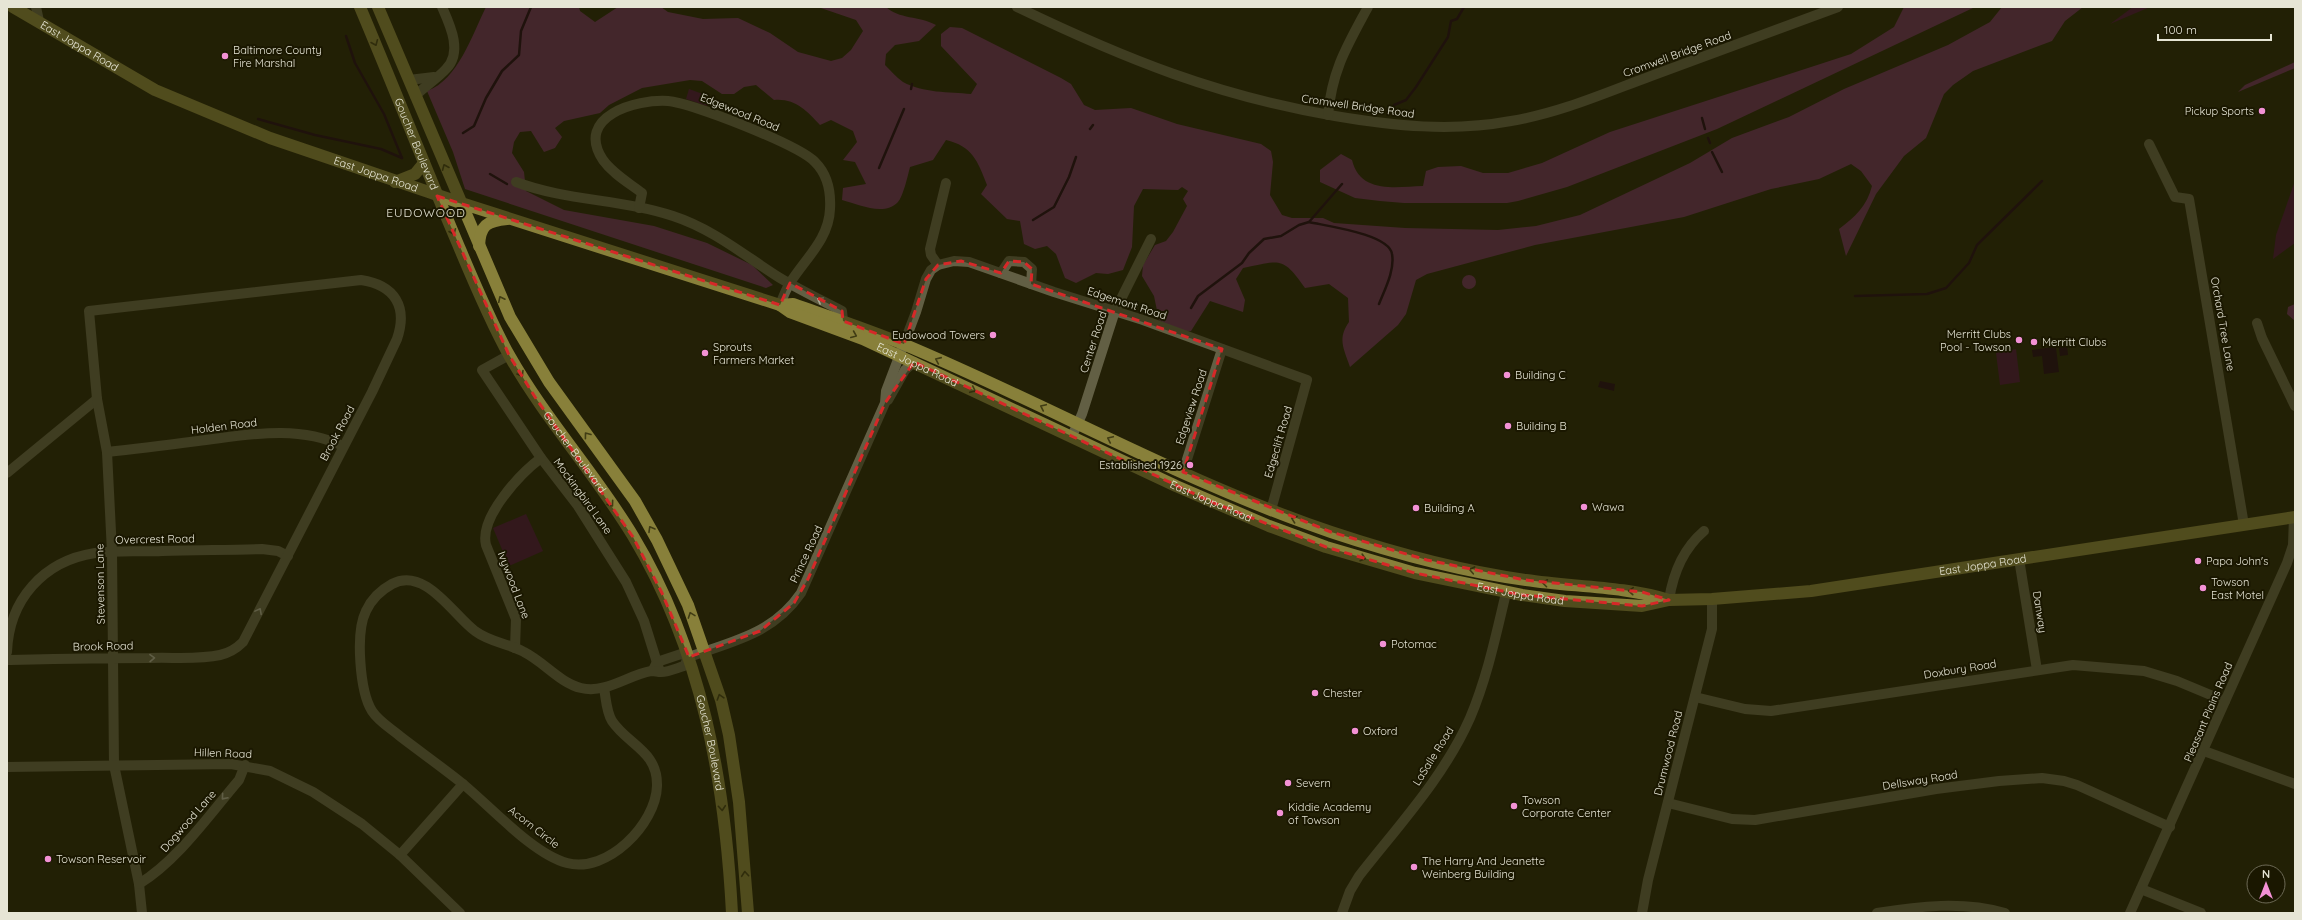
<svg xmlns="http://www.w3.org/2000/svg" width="2302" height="920" viewBox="0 0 2302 920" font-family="Quicksand,sans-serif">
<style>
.green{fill:#470e39}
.forest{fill:#6b2d5a}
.water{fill:#1c0114}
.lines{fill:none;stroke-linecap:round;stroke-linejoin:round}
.stream{stroke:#1c0114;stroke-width:2.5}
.minor{stroke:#625f44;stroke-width:10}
.major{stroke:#88803a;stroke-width:12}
.oneway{stroke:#403c14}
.oneway2{stroke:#aba994}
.marked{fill:none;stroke:#d62828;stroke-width:3;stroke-dasharray:8 5;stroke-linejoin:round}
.poi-dot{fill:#f391d5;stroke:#1a1700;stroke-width:1.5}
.labels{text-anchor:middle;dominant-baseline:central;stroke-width:4;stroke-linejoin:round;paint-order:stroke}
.street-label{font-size:11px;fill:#e6e5d5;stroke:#1a1700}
.poi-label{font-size:11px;fill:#e6e5d5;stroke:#1a1700;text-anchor:start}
.neighbourhood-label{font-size:12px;letter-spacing:1px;fill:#e6e5d5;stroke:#1a1700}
</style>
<rect width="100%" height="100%" fill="#232006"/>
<g class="green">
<polygon points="2133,7 2150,7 2110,24"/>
<polygon points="689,89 711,97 707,106 686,99"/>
<polygon points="2295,181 2295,243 2273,259 2276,235"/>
<polygon points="2016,349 2020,382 2000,385 1996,353"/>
<polygon points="526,514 543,551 509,566 493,528"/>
</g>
<g class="forest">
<path d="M486,7H579L580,11L595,22L618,7H661L668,12L703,19L738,18L770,33L798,52L831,61L842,58L851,50L863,31L856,20L818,7H886C898,19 920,16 936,25L919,41L895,45L886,54L885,65C890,70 896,77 903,82C923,93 949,92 971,94L977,84L941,46V34L950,27L962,28L1061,78L1071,84L1084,105L1095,110L1131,108L1177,124L1261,144L1271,151L1273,162L1270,195L1282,215L1292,218H1323L1334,223L1405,228L1498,230L1536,226L1580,215L1690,163L1732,138L1789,117L1844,89L1948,45L1990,22L2002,7H2083L2065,21L2052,41L1973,71L1953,85L1944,94L1926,138L1904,156L1876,194L1846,256L1839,229C1855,217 1867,206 1872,186L1861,171L1851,164L1819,179L1771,189L1684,217L1535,245L1427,274L1416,280L1406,314L1398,325L1350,367C1344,349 1337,339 1349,322L1348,298L1329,284L1305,288C1282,255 1280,261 1243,268L1236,279L1245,300L1243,312L1210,301L1191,331L1179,333L1159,320L1154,296L1142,276L1143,265L1155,245L1166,241L1173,232L1187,206L1183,199L1188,191L1182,187L1178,190L1143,189L1134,206L1132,247L1123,270L1108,274L1096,273L1076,283L1065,278L1056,254L1047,246L1035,249L1024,244L1020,221L1007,219L981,194L987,185C978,161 972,146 946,140L933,160L910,167C908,175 903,197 898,202C884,217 858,204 842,200L843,188L866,184L855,162L843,160L857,142L853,131L831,120L820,125C807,111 795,98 774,100L756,85L744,87L734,94H722L702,81L690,80L642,88L609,105L600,113L564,121L555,128L562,137L555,148L544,152L531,131L520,132L514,142L512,153L524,172L526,191L564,210L654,226L707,243L752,265L773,285L766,288L465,189L453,152L427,91C458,80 472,35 486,7Z"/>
<path d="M1904,7H1975L1717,129L1567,187L1518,201L1507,203H1404L1380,201L1355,198L1320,182V170L1341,154L1352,160C1360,194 1396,187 1423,186L1426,171L1438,167L1461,166L1483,173H1508L1542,163L1610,132L1851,54L1894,27Z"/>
<polygon points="2295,62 2295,68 2238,92 2245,85"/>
<circle cx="1469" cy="282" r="7"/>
<polygon points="2295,304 2295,321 2287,314 2288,307"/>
</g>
<g class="water">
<polygon points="2067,345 2068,355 2060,356 2059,348 2056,348 2059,372 2044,374 2042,356 2033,357 2032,350"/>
<polygon points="1600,381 1615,384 1614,391 1598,387"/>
</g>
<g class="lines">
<g class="stream">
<polyline points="346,36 355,63 384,114 402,158"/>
<polyline points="911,89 912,84"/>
<polyline points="1394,105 1406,100 1416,87 1448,37 1451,21 1457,19 1464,7"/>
<polyline points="1702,118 1705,129"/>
<polyline points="258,119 315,135 381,149 402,158"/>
<polyline points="1090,129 1093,125"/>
<polyline points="463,133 474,126 486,98 502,71 519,55 521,31 531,7"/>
<polyline points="1708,138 1710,143"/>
<polyline points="1712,152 1722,172"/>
<polyline points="879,168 904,109"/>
<polyline points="490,174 507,184"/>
<polyline points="1033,220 1054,207 1069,177 1076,157"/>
<path d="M1309,222C1326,226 1389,234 1392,254C1395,270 1385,289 1379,304"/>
<polyline points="1855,296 1927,294 1946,288 1969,263 1977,245 2042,181"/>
<polyline points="1191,308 1198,296 1242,263 1249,253 1264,239 1281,236 1299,225 1309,222 1342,184"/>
</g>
<g class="minor">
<polyline points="36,7 39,21"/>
<path d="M1017,7C1125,59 1217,96 1335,116C1394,126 1452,132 1511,121C1560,113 1605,93 1651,76C1713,53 1775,30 1838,7"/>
<polyline points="409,80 434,77"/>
<path d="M415,96C425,86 437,79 446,69C463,52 450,25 442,7"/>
<path d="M1328,115C1332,70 1347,46 1368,7"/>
<polyline points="2149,144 2175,197 2189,199 2244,525"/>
<path d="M516,182C566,201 622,199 673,216C713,229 745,256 780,278C800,290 821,300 842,311L843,321"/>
<path d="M639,208L642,193C629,183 613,174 603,160C574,116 637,99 668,101C692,103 799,145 815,162C827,174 831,192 830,209C829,239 805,259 790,283C786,289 783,297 780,305"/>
<polyline points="938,265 931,255 930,249 946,183"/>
<polyline points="1001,273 1009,261 1024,262 1032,269 1031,284"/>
<polyline points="2257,323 2262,338 2295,406"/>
<polyline points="509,355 482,370 541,458 578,506 626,582 644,621 660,672"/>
<polyline points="888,400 905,370 914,362"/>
<polyline points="1072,436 1082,414 1115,311 1151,239"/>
<path d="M107,452C137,449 168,445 198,441C247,435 297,424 343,446"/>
<polyline points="1183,472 1222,349"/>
<polyline points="7,473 97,399"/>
<polyline points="2019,559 2037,670"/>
<path d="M1669,600C1673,574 1684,548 1704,531"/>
<path d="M515,648L516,619L486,545C479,517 521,473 541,458"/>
<path d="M7,652C9,600 43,561 95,553C117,550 140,552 162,551C195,550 229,550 262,549L278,551L288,556"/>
<path d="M689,657C733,641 773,634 801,593L885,403L886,391L916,312L926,279L931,270L938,265L954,261L969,262L1054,292L1143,320L1307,380L1271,510"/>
<path d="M7,660C55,659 102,658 150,658C172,657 198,660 220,655C229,653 236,649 243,642L372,392L397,339C408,307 395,285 361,280L89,311L97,399L107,452L112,552L114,765L139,884L142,913"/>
<polyline points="654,668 657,662 681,654 689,657"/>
<path d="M604,688C606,698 606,711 612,721C628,745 658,751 657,786C656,824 607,874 567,863C533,854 491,807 463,784C443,768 422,753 401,737C392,729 379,722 372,711C360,692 355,633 366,611C371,600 381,590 392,584C425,566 454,616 475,631C491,643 508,643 524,652C544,662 560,683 581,688C606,694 628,675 651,671C652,671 660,672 661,672C669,672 677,668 684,666L689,657"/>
<polyline points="1695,697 1745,709 1771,711 2073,665 2144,671 2177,681 2225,701"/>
<polyline points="2204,751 2295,784"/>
<polyline points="7,767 231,764 270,771 313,792 362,824 400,855 460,913"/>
<polyline points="1668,803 1732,819 1755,820 1936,789 1999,781 2042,778 2064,781 2077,785 2170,827"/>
<polyline points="400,855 463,784"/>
<path d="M139,884C178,860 209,815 239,780L245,765"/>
<polyline points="2141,889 2201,913"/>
<path d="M1342,913L1350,891L1359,876C1398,826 1444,777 1470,718C1487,678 1496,635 1506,593"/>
<polyline points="1642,913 1648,880 1712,629 1712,599"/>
<path d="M1877,913C1919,906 1963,901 2005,913"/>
<polyline points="2130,913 2287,563 2293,545 2294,517"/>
</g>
<g class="major">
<path id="s1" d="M13,7L155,90L270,138L461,203L780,305L793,304C830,317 867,329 903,344C1047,404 1183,482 1331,532C1394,553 1460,571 1526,580C1573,587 1623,586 1669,600"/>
<path id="s2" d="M360,7C393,85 424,164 457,242C473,280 489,319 509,355C545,419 595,473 633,536C702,651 725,781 732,913"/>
<polyline points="378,7 510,317 549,382 635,501 657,540 688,605 721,700 729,735 739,802 748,913"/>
<polyline points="395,182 415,174 424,163"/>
<path d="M479,246C480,225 487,221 507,219"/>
<path id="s3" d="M780,305L790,312L863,339L1176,486L1269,526L1326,547L1415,573L1522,595L1565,601L1642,606L1669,600L1712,599L1811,591L2295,517"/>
</g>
</g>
<defs><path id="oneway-chevron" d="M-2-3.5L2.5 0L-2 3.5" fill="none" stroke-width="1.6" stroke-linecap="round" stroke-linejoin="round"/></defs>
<g class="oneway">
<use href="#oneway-chevron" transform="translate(375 43) rotate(67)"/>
<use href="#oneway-chevron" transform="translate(445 167) rotate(-113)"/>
<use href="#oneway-chevron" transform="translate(453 232) rotate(67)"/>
<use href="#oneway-chevron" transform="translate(501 299) rotate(-116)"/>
<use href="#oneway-chevron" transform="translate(854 335) rotate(23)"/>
<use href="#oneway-chevron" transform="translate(938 360) rotate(-156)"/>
<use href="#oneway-chevron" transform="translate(521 374) rotate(59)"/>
<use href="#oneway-chevron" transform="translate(973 390) rotate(25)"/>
<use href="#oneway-chevron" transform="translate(1043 407) rotate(-155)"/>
<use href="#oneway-chevron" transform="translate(587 435) rotate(-127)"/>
<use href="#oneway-chevron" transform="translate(1110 439) rotate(-155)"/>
<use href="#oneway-chevron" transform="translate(611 504) rotate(54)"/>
<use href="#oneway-chevron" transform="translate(1294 519) rotate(-160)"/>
<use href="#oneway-chevron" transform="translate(651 529) rotate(-120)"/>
<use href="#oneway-chevron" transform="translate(1363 558) rotate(17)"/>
<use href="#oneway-chevron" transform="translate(1472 570) rotate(-169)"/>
<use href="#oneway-chevron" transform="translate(1545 583) rotate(-173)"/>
<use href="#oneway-chevron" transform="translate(1631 591) rotate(-176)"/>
<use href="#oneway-chevron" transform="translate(691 615) rotate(-110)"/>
<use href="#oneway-chevron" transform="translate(720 697) rotate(-107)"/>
<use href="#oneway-chevron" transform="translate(722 808) rotate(85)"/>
<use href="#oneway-chevron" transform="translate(745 874) rotate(-95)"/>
</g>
<g class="oneway2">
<use href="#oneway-chevron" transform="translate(820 300) rotate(-152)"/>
<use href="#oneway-chevron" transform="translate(259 611) rotate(-62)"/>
<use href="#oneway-chevron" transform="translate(152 658) rotate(-1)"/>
<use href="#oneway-chevron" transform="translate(224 797) rotate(131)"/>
</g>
<path d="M0 0H2302V920H0ZM437,196L780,305L790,283L842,311L843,321L904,344L926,279L938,265L961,261L1001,273L1009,261L1024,262L1032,269L1031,284L1222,349L1183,472L1331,532L1427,560L1525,580L1642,592L1669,600L1642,606L1522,595L1415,573L1326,547L1214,503L914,362L885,403L808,579L794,603L760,631L689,657L662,593L633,537L535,397L509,355Z" fill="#232006" fill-opacity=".55" fill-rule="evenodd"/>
<path class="marked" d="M437,196L780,305L790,283L842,311L843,321L904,344L926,279L938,265L961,261L1001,273L1009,261L1024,262L1032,269L1031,284L1222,349L1183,472L1331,532L1427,560L1525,580L1642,592L1669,600L1642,606L1522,595L1415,573L1326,547L1214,503L914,362L885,403L808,579L794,603L760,631L689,657L662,593L633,537L535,397L509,355Z"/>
<g class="poi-dot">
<circle cx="225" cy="56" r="4"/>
<circle cx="2262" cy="111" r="4"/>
<circle cx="993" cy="335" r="4"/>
<circle cx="2019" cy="340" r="4"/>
<circle cx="2034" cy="342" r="4"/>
<circle cx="705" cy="353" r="4"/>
<circle cx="1507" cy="375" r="4"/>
<circle cx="1508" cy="426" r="4"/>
<circle cx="1190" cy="465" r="4"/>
<circle cx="1584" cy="507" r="4"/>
<circle cx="1416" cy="508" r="4"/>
<circle cx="2198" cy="561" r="4"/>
<circle cx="2203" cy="588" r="4"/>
<circle cx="1383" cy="644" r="4"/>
<circle cx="1315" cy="693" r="4"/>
<circle cx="1355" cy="731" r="4"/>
<circle cx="1288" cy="783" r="4"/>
<circle cx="1514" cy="806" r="4"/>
<circle cx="1280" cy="813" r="4"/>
<circle cx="48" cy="859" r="4"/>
<circle cx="1414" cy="867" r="4"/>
</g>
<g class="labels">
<g class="street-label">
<text stroke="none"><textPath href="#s1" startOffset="77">East Joppa Road</textPath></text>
<text transform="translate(1677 54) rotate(-20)">Cromwell Bridge Road</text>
<text transform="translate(1358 106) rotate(8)">Cromwell Bridge Road</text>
<text transform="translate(740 112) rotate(22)">Edgewood Road</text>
<text stroke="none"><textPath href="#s2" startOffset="148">Goucher Boulevard</textPath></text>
<text stroke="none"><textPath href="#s1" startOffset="401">East Joppa Road</textPath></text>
<text transform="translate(1127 303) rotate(18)">Edgemont Road</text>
<text transform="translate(2223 324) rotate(80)">Orchard Tree Lane</text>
<text transform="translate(1093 342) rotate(-72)">Center Road</text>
<text stroke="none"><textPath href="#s3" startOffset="150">East Joppa Road</textPath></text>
<text transform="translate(1191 407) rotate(-72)">Edgeview Road</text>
<text transform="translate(224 426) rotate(-7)">Holden Road</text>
<text transform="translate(337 433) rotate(-62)">Brook Road</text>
<text transform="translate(1278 442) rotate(-74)">Edgeclift Road</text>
<text stroke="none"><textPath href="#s2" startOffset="496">Goucher Boulevard</textPath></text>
<text transform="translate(583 496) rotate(54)">Mockingbird Lane</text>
<text stroke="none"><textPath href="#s3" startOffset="474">East Joppa Road</textPath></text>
<text transform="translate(155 539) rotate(-1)">Overcrest Road</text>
<text transform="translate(806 554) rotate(-65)">Prince Road</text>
<text stroke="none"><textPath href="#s3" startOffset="1264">East Joppa Road</textPath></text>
<text transform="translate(100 584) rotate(-91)">Stevenson Lane</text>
<text transform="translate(514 585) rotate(69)">Ivywood Lane</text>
<text stroke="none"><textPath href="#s3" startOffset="798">East Joppa Road</textPath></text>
<text transform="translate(2040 612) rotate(81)">Danway</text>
<text transform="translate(103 646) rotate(-1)">Brook Road</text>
<text transform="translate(1960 669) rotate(-9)">Doxbury Road</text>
<text transform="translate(2208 712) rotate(-67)">Pleasant Plains Road</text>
<text stroke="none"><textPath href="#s2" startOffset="820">Goucher Boulevard</textPath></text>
<text transform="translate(223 753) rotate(2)">Hillen Road</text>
<text transform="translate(1668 753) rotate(-76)">Drumwood Road</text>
<text transform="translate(1433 756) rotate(-58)">LaSalle Road</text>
<text transform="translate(1920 780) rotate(-9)">Dellsway Road</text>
<text transform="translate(188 821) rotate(-49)">Dogwood Lane</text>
<text transform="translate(534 827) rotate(38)">Acorn Circle</text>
</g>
<g class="poi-label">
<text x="233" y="50">Baltimore County<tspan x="233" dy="13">Fire Marshal</tspan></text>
<text x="2254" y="111" text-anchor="end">Pickup Sports</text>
<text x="2011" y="334" text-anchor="end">Merritt Clubs<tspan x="2011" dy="13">Pool - Towson</tspan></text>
<text x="985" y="335" text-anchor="end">Eudowood Towers</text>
<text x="2042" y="342">Merritt Clubs</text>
<text x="713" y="347">Sprouts<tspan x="713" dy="13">Farmers Market</tspan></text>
<text x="1515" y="375">Building C</text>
<text x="1516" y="426">Building B</text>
<text x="1182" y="465" text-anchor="end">Established 1926</text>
<text x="1592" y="507">Wawa</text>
<text x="1424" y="508">Building A</text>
<text x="2206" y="561">Papa John's</text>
<text x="2211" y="582">Towson<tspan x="2211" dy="13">East Motel</tspan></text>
<text x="1391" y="644">Potomac</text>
<text x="1323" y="693">Chester</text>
<text x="1363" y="731">Oxford</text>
<text x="1296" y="783">Severn</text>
<text x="1522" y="800">Towson<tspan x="1522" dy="13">Corporate Center</tspan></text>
<text x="1288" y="807">Kiddie Academy<tspan x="1288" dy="13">of Towson</tspan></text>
<text x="56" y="859">Towson Reservoir</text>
<text x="1422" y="861">The Harry And Jeanette<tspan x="1422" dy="13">Weinberg Building</tspan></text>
</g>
<g class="neighbourhood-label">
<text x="426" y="212">EUDOWOOD</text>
</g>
</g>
<rect width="2302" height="920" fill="none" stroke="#e6e5d5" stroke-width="16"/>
<g transform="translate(2266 884)"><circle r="19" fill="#1a1700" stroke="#6c6955"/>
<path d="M0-3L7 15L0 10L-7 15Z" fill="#f391d5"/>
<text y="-6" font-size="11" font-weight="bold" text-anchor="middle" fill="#e6e5d5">N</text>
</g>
<path d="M2158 34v6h113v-6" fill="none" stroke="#e6e5d5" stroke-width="2"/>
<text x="2164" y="34" font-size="12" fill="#e6e5d5" stroke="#1a1700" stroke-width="3" paint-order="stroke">100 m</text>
</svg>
